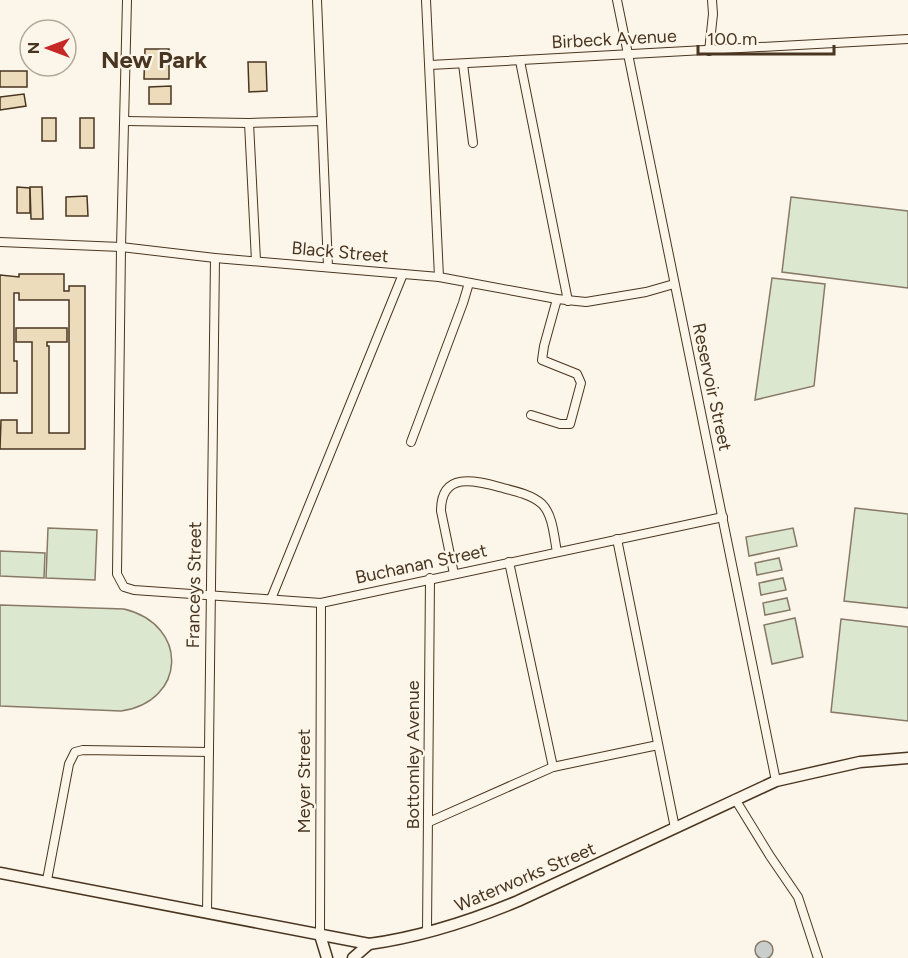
<svg xmlns="http://www.w3.org/2000/svg" width="908" height="958" viewBox="0 0 908 958" font-family="Figtree,sans-serif">
<style>
.green{fill:#dce7d0;stroke:#887966;stroke-width:1.5}
.water{fill:#c9cecd;stroke:#887966;stroke-width:1.5}
.building{fill:#ecdcbc;stroke:#4a3520;stroke-width:1.5}
.lines{fill:none;stroke-linecap:round;stroke-linejoin:round}
.minor-casing{stroke:#4a3520;stroke-width:10}
.tertiary-casing{stroke:#4a3520;stroke-width:13}
.minor{stroke:#fbf6e9;stroke-width:8}
.tertiary{stroke:#fbf6e9;stroke-width:10}
.labels{text-anchor:middle;dominant-baseline:central;stroke-width:4.5;stroke-linejoin:round;paint-order:stroke}
.street-label{font-size:18px;fill:#4a3520;stroke:#fbf6e9}
.district-label{font-size:24px;font-weight:bold;fill:#4a3520;stroke:#fbf6e9}
</style>
<rect width="100%" height="100%" fill="#fbf6e9"/>
<g class="green">
<polygon points="791,197 908,211 908,288 782,272"/>
<polygon points="772,278 825,284 814,386 755,400"/>
<polygon points="855,508 908,514 908,608 844,601"/>
<polygon points="48,528 97,530 95,580 46,578"/>
<polygon points="793,528 797,546 749,556 746,537"/>
<polygon points="0,551 45,553 44,578 0,576"/>
<polygon points="779,558 782,570 757,575 755,563"/>
<polygon points="783,578 786,590 761,595 759,583"/>
<polygon points="787,598 790,610 765,615 763,603"/>
<path d="M0,605L124,609C190,625 186,702 121,711L0,706Z"/>
<polygon points="795,618 803,657 772,664 764,625"/>
<polygon points="841,619 908,627 908,721 831,712"/>
</g>
<circle class="water" cx="764" cy="950" r="9"/>
<g class="building">
<polygon points="145,49 169,49 169,79 144,79"/>
<polygon points="248,62 266,62 267,91 249,92"/>
<rect x="0" y="71" width="27" height="16"/>
<polygon points="171,86 171,104 149,104 149,87"/>
<polygon points="24,94 26,106 0,110 0,97"/>
<rect x="42" y="118" width="14" height="23"/>
<rect x="80" y="118" width="14" height="30"/>
<polygon points="17,187 30,188 30,213 17,213"/>
<polygon points="30,187 42,187 43,219 31,219"/>
<polygon points="87,196 88,216 66,216 66,197"/>
<polygon points="19,274 64,274 64,291 69,291 69,286 85,286 85,449 0,449 1,420 17,420 17,433 32,433 32,342 16,342 16,328 67,328 67,342 47,342 47,346 49,346 49,433 69,433 69,300 19,300 19,293 14,293 14,361 17,361 17,393 0,393 0,275 19,277"/>
</g>
<g class="lines">
<g class="minor-casing">
<g id="minor">
<polyline points="127,0 121,247 117,574 124,587 134,590 321,603 723,517"/>
<polyline points="317,0 328,267"/>
<polyline points="426,0 439,277"/>
<polyline points="617,0 776,781"/>
<polyline points="709,51 713,14 712,0"/>
<polyline points="520,61 568,301"/>
<polyline points="463,64 473,143"/>
<polyline points="430,65 908,39"/>
<polyline points="125,121 249,123 322,121"/>
<polyline points="249,123 256,261"/>
<polyline points="0,242 121,247 215,258 439,277 557,299 586,302 646,292 674,284"/>
<polyline points="531,415 560,424 570,424 581,383 577,374 542,360 544,346 557,299"/>
<polyline points="411,442 463,303 469,283"/>
<polyline points="617,539 675,828"/>
<polyline points="509,562 553,767"/>
<path d="M454,574L441,511C441,470 477,481 503,488C515,491 532,495 542,504C553,515 554,537 557,552"/>
<polyline points="271,599 403,274"/>
<polyline points="735,799 770,856 798,897 818,958"/>
<polyline points="429,822 553,767 658,745"/>
<polyline points="47,880 69,764 75,752 83,750 209,752"/>
<polyline points="207,913 215,258"/>
<polyline points="427,932 430,578"/>
<polyline points="320,935 321,603"/>
</g>
</g>
<g class="tertiary-casing">
<g id="tertiary">
<path d="M0,873L369,944C420,937 470,921 518,901L776,781L860,762L908,758"/>
<polyline points="320,935 327,958"/>
<polyline points="353,958 369,944"/>
</g>
</g>
<use href="#minor" class="minor"/>
<use href="#tertiary" class="tertiary"/>
</g>
<g class="labels">
<g class="street-label">
<text transform="translate(614 39) rotate(-3)">Birbeck Avenue</text>
<text transform="translate(340 252) rotate(5)">Black Street</text>
<text transform="translate(712 387) rotate(78)">Reservoir Street</text>
<text transform="translate(421 564) rotate(-12)">Buchanan Street</text>
<text transform="translate(194 585) rotate(-89)">Franceys Street</text>
<text transform="translate(413 755) rotate(-90)">Bottomley Avenue</text>
<text transform="translate(304 781) rotate(-90)">Meyer Street</text>
<text transform="translate(525 877) rotate(-23)">Waterworks Street</text>
</g>
<g class="district-label">
<text x="154" y="59">New Park</text>
</g>
</g>
<g transform="translate(48 48) rotate(270)"><circle r="28" fill="#fbf6e9" stroke="#b4a999" stroke-width="1.5"/>
<path d="M0-4.5L10 22L0 15L-10 22Z" fill="#c62828"/>
<text y="-9" font-size="16" font-weight="bold" text-anchor="middle" fill="#4a3520">N</text>
</g>
<path d="M698 45v9h136v-9" fill="none" stroke="#4a3520" stroke-width="3"/>
<text x="707" y="45" font-size="18" fill="#4a3520" stroke="#fbf6e9" stroke-width="4.5" paint-order="stroke">100 m</text>
</svg>
